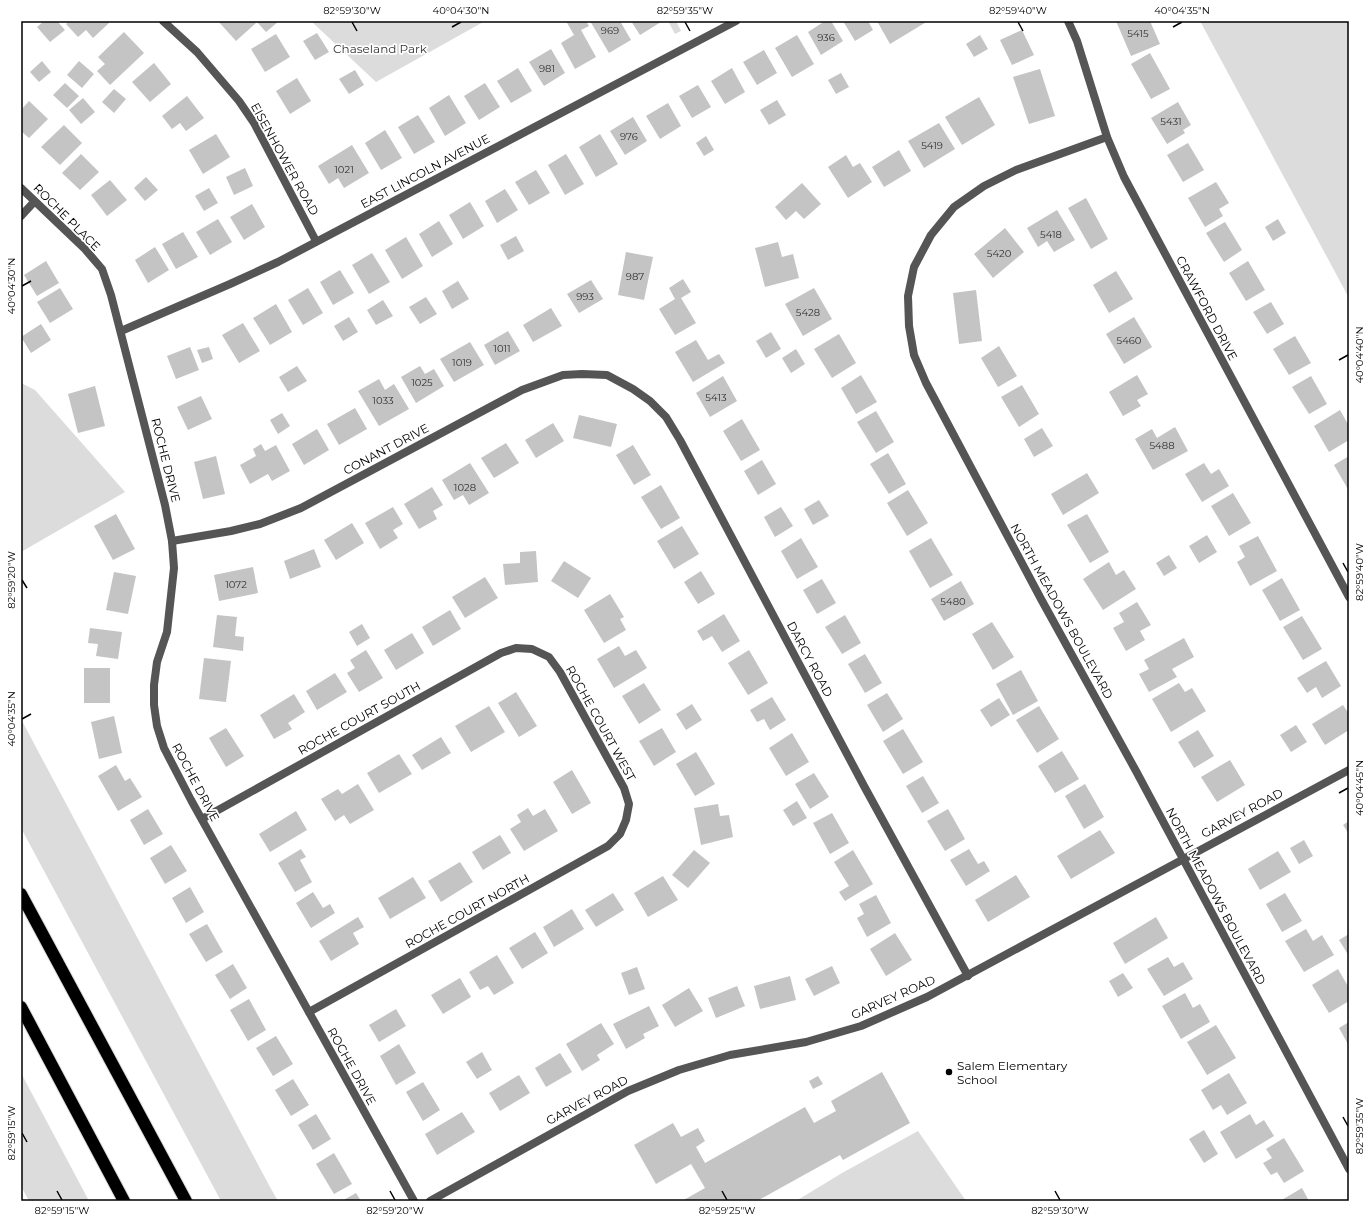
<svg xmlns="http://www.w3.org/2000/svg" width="1370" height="1222" viewBox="0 0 1370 1222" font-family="Montserrat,sans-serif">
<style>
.green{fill:#dcdcdc}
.building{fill:#c4c4c4}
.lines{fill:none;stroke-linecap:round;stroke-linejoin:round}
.highway-casing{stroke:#dbdbdb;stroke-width:14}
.street{stroke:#555;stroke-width:8}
.highway{stroke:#000;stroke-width:12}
.ticks{fill:none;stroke:#000;stroke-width:1.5}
.poi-dot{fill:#000;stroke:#fff;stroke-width:1.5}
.labels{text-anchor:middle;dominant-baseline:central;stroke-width:3.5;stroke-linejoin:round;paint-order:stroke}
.number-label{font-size:10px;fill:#313131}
.park-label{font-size:12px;fill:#333;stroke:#fff}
.street-label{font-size:12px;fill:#000;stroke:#fff}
.poi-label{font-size:12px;fill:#000;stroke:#fff;text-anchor:start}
.neatline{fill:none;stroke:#000;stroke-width:1.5}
.ticks-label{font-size:10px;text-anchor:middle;fill:#000}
</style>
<rect width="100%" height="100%" fill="#fff"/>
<g class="green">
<polygon points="311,21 485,21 376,82"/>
<polygon points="668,21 676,21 681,31 675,34"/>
<polygon points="1200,21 1349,21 1349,298"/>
<polygon points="21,383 35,390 125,492 21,552"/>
<polygon points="21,719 270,1187 278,1201 221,1201 21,828"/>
<polygon points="21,1073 89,1201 29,1201 21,1186"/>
<polygon points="918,1131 966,1201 796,1201 842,1173"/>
</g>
<g class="building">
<polygon points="44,21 57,21 65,30 50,42 37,27"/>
<polygon points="69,21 107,21 109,23 93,38 86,30 78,37 66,24"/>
<polygon points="218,21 279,21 266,32 257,22 236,41"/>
<polygon points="566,21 586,21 589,26 581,30 596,57 575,69 561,43 574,35"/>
<polygon points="590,21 620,21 631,40 609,53"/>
<polygon points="631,21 660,21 661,22 640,35"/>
<polygon points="825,21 831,21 843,41 821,55 808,32"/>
<polygon points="843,21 868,21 873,30 855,41"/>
<polygon points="877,21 928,21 890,44"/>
<polygon points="1116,21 1150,21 1160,44 1131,56"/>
<polygon points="1022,30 1034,55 1012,65 1000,40"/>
<polygon points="124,32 144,53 110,85 97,71 105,64 98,57"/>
<polygon points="317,33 329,52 315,60 303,41"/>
<polygon points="276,34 290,57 265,72 251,49"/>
<polygon points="797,35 814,64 792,77 775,48"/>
<polygon points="980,35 988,49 974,57 966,44"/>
<polygon points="551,49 565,73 544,86 529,62"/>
<polygon points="764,50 777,73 757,85 743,62"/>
<polygon points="1150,53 1170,89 1151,99 1131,64"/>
<polygon points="42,61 51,72 39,82 30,72"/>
<polygon points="79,61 94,74 82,88 67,75"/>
<polygon points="154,63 171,84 150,102 132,82"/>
<polygon points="518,68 532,91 511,103 497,81"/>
<polygon points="732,68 745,92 725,104 711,81"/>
<polygon points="1040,69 1055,116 1029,124 1013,77"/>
<polygon points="355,70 364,85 349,94 339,79"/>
<polygon points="841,73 849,87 836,94 828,80"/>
<polygon points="297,78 311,101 290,114 276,91"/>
<polygon points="65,83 79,96 67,108 53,95"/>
<polygon points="485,83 500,107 479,120 464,96"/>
<polygon points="698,85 711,107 692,118 679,96"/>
<polygon points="114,89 126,99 114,113 102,102"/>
<polygon points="449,95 466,123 445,136 429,108"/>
<polygon points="187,96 204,118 186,131 180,123 172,129 162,116"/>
<polygon points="979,97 995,125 962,145 945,117"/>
<polygon points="83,98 95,112 81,124 69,110"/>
<polygon points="777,100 786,115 769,125 760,110"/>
<polygon points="29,101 48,119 29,138 21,131 21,110"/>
<polygon points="1178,102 1191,125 1183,130 1185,133 1167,144 1151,118"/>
<polygon points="668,103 681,126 660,139 646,116"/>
<polygon points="418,115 435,142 414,154 398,127"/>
<polygon points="633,117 647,141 625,155 610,131"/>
<polygon points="939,123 955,149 924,168 908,141"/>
<polygon points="64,125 82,143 60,165 41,147"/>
<polygon points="385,130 402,158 381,170 365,143"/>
<polygon points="216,134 230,157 203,174 189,150"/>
<polygon points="600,134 618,164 596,177 579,147"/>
<polygon points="706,136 714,150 704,156 696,143"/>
<polygon points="1188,143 1204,170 1183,182 1167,155"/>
<polygon points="352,145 369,173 344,188 338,178 329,184 318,166"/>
<polygon points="899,150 911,171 884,187 872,167"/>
<polygon points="81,154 99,172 80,190 62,173"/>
<polygon points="566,154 584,184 565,195 548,165"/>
<polygon points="846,155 853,167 860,163 872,182 848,198 828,167"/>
<polygon points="245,168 253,186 234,195 226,177"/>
<polygon points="536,170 550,193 529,205 515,182"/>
<polygon points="146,177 158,190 145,201 134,188"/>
<polygon points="110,180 127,200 107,216 91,195"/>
<polygon points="1216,182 1229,203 1219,209 1223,216 1205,227 1188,198"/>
<polygon points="802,183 821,204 804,219 796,211 786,220 775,207"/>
<polygon points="209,188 218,203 204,211 195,196"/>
<polygon points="505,189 518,210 497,223 485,201"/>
<polygon points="1086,198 1108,239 1091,249 1068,208"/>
<polygon points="470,202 484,226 463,239 449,215"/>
<polygon points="252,204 265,227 244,240 230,217"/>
<polygon points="1057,210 1075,240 1054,252 1047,241 1038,247 1027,228"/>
<polygon points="218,219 232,242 210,255 196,232"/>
<polygon points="1278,219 1286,233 1273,241 1265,227"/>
<polygon points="439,221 453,244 432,257 419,234"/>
<polygon points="1225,222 1242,250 1224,262 1206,233"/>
<polygon points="1005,228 1024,252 993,278 974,254"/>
<polygon points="183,232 198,257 176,269 162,244"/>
<polygon points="516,236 524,251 508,260 500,245"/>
<polygon points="406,237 423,266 402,279 385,250"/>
<polygon points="778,242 782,257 793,254 799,278 765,287 755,248"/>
<polygon points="155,247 169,270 148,283 135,260"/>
<polygon points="626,252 653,257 644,300 618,295"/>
<polygon points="372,253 390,282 369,294 352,265"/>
<polygon points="46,261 59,283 37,296 24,275"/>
<polygon points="1248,261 1265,290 1246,301 1229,273"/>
<polygon points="340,270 354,293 333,305 320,282"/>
<polygon points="1116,271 1133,299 1109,313 1093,285"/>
<polygon points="683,279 691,292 681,298 696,323 675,335 659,309 675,299 669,288"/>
<polygon points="591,280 603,299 579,313 567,294"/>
<polygon points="458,281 469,299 452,309 442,291"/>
<polygon points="60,288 73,309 50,323 37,302"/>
<polygon points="308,288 323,313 303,325 288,300"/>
<polygon points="814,288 832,319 803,336 785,304"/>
<polygon points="976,290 982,341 959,344 953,293"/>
<polygon points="426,297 437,314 420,324 409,307"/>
<polygon points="383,300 393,316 376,325 367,310"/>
<polygon points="1271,302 1284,324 1267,334 1253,312"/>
<polygon points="276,304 292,332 270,345 253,318"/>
<polygon points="551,308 562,326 533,342 523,325"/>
<polygon points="349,317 358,332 343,341 334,326"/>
<polygon points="1134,317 1152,347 1124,364 1106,334"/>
<polygon points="243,323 260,351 239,363 222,335"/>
<polygon points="41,324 51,340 31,353 21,337"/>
<polygon points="508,331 520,351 495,365 484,345"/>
<polygon points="771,332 781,349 766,358 756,341"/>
<polygon points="839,334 856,363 832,378 814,349"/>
<polygon points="1295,336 1311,363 1289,375 1273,349"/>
<polygon points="696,340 708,360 719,354 725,363 693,382 675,352"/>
<polygon points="470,342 484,365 454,382 440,359"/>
<polygon points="999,346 1017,376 998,387 981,358"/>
<polygon points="190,347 199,370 176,379 167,356"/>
<polygon points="209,347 213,359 202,363 197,350"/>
<polygon points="796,349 805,364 791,373 782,358"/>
<polygon points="297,366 307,381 288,392 279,377"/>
<polygon points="420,366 425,374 434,369 444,386 416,403 401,377"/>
<polygon points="861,375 877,402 856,414 841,388"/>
<polygon points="1137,375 1148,394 1137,400 1141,406 1123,416 1109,392"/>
<polygon points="723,376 737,401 710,417 696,393"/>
<polygon points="1311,376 1327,404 1309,414 1292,387"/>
<polygon points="379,379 385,390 394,384 409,409 379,426 358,391"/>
<polygon points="1022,385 1039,414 1019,427 1001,397"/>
<polygon points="95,386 105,426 78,433 68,394"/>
<polygon points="201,396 212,419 188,430 177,407"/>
<polygon points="355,408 367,429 339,445 327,424"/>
<polygon points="1340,410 1349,426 1349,440 1329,452 1314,426"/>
<polygon points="876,411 894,442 876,453 857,422"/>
<polygon points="282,413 290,426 278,434 270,420"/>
<polygon points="579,415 617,424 611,447 573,438"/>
<polygon points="742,419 760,450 741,461 723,431"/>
<polygon points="553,423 564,441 536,458 525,440"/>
<polygon points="1175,427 1188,451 1153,470 1135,439 1152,429 1157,438"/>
<polygon points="1042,428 1053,446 1034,457 1024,439"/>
<polygon points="317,429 329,450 304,465 292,444"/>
<polygon points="506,443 519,463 494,478 481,458"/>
<polygon points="261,444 265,451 276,445 290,471 272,481 268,474 250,484 240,465 256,456 253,449"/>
<polygon points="633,445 651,475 634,485 616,455"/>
<polygon points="888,453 906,484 889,494 870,464"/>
<polygon points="216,456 225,494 203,499 194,462"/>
<polygon points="1349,456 1349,491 1334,465"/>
<polygon points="762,460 776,484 758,495 744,471"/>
<polygon points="470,463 489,493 469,505 463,495 454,500 442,480"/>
<polygon points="1204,463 1211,474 1219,469 1229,486 1202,502 1185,474"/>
<polygon points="1087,473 1099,493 1063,515 1051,494"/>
<polygon points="661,485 680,518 661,529 641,497"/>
<polygon points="432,487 443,505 433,511 437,519 419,529 404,504"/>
<polygon points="908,490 928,523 907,536 887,503"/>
<polygon points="1233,493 1251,523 1229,536 1211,506"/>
<polygon points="819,500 829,516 813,525 804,509"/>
<polygon points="393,507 403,524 393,530 398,538 380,549 365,523"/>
<polygon points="781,507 793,526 775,537 764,517"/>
<polygon points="116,514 135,549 113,560 94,526"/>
<polygon points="1087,514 1109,552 1090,563 1067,525"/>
<polygon points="352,523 364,543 336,560 324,540"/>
<polygon points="682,526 699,554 674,569 657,541"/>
<polygon points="1207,535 1217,552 1199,563 1189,546"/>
<polygon points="1258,536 1277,571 1250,586 1237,562 1245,557 1239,546"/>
<polygon points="801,538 818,567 797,579 781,551"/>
<polygon points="931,538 953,575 930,588 909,551"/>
<polygon points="314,549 321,567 290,579 284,561"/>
<polygon points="536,551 538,582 505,585 503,564 520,563 520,552"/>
<polygon points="1169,555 1177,568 1164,576 1156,563"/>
<polygon points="564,561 591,578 578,598 551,581"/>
<polygon points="1109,562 1116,575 1124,570 1136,589 1103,610 1083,579"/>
<polygon points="253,567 258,593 219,601 214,575"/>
<polygon points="701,571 715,594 698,604 684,582"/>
<polygon points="114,572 136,576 128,614 106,610"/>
<polygon points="485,577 498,598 465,618 452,597"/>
<polygon points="1282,578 1300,610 1280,621 1262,590"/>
<polygon points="822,579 836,603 817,614 803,590"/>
<polygon points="961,581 974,604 944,621 931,599"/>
<polygon points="610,594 624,617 620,619 626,630 604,643 584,610"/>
<polygon points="1137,602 1151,625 1140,631 1145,640 1126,651 1113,628 1124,622 1119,613"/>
<polygon points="450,610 461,629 433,646 422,627"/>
<polygon points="724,614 740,641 722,652 712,636 703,641 697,631"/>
<polygon points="217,615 237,617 235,636 244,637 243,651 213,647"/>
<polygon points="845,615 861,643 842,654 825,627"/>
<polygon points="1302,616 1322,649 1303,660 1283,627"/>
<polygon points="992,622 1014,657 993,670 972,634"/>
<polygon points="362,624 370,638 357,646 349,632"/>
<polygon points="90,628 122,632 118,659 96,656 98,644 88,643"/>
<polygon points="412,633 424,653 396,670 384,650"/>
<polygon points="1184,638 1194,657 1172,669 1177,677 1149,692 1139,674 1149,669 1144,660"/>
<polygon points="619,646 625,656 636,650 647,668 614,688 597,659"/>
<polygon points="366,650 383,678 359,692 347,673 355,668 350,660"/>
<polygon points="749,650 768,683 748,695 728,663"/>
<polygon points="865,654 882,683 865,693 848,664"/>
<polygon points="204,658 231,661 226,702 199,699"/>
<polygon points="1326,661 1341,686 1322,698 1316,687 1307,693 1297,678"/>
<rect x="84" y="668" width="26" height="35"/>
<polygon points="1021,670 1038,701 1013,715 996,684"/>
<polygon points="335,673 347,692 317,710 306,691"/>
<polygon points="644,683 661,710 639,724 622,696"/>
<polygon points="1179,683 1185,692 1192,688 1206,711 1171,732 1152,699"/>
<polygon points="516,692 537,726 519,737 498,703"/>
<polygon points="887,693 903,719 883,732 867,705"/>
<polygon points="294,694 305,712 288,723 292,729 274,739 260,715"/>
<polygon points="772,697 786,720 770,730 764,719 757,722 750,710"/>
<polygon points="999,698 1010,715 991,727 980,710"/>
<polygon points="692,704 702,720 686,730 676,714"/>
<polygon points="1343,705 1349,714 1349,730 1325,745 1312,724"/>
<polygon points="489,706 505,732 471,752 455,726"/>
<polygon points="1039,706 1059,739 1037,753 1016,720"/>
<polygon points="114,716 122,753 99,759 91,722"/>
<polygon points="1296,725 1307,742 1291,752 1280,735"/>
<polygon points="226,728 244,756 226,767 209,738"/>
<polygon points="662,728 676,752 654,766 639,741"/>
<polygon points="903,729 923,762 903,774 883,741"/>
<polygon points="1198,730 1214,756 1194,768 1178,742"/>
<polygon points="792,733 809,762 786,776 769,748"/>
<polygon points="441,737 451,753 422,770 412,755"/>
<polygon points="1062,751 1079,779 1055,793 1038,766"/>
<polygon points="696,752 715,784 695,796 676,764"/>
<polygon points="399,754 412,774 379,793 367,773"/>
<polygon points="1230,760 1245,785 1217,802 1201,777"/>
<polygon points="116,765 125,781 130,778 142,797 118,811 98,776"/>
<polygon points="572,770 591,803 572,814 553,782"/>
<polygon points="814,773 829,797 810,809 795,784"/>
<polygon points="923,776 939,803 922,813 906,786"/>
<polygon points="358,784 374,810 350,824 344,815 335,821 321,799 338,789 342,794"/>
<polygon points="1085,784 1104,817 1084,829 1065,796"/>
<polygon points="797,801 807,818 793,826 783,810"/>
<polygon points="718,804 720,816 729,815 733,837 701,845 694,808"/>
<polygon points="528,808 533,816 545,809 558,831 524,851 510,829 521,822 517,815"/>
<polygon points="148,809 163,834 144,845 130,820"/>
<polygon points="948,809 965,839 945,851 927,821"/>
<polygon points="296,811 307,830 270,852 259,834"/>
<polygon points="832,813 849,843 830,854 813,823"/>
<polygon points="1349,821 1349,834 1343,825"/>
<polygon points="1100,830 1115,853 1071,879 1057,856"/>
<polygon points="500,835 511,853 483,870 472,852"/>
<polygon points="1304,840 1313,856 1299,864 1290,848"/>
<polygon points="171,845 187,871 165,884 150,858"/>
<polygon points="301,849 306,857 300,860 312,882 295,892 278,863"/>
<polygon points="969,849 978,864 984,861 990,871 966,886 950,860"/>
<polygon points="694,850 710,863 688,888 672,875"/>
<polygon points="853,850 873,884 845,901 839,892 849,886 834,862"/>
<polygon points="1278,851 1291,872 1260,890 1248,869"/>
<polygon points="460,862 473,882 441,902 428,881"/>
<polygon points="1016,875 1030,897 988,922 975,900"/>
<polygon points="663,876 678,900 648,917 634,893"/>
<polygon points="413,877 426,898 390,919 378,898"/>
<polygon points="190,887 204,912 186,923 172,898"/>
<polygon points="313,892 323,908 330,904 335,913 311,928 296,903"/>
<polygon points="613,893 624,910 596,927 585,910"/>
<polygon points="1285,893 1302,921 1282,932 1266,904"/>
<polygon points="876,895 891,923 867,937 857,918 864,914 859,904"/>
<polygon points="572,909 584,929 554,947 543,927"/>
<polygon points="358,917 364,927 353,933 359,944 331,961 319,941"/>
<polygon points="1156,917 1168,938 1125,964 1113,943"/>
<polygon points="207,924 223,952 206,962 189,934"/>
<polygon points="1306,929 1313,941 1322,935 1334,955 1304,972 1285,941"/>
<polygon points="535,932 548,953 522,969 509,948"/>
<polygon points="895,933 912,960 886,976 870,949"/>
<polygon points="1349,934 1349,956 1339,940"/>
<polygon points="497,955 514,983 494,995 488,986 480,990 469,972"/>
<polygon points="1168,957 1174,967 1183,962 1193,979 1164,996 1147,969"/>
<polygon points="233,964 247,988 230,999 215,975"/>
<polygon points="832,966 840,983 814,996 805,979"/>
<polygon points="637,967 645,989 629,995 621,973"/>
<polygon points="1338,969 1349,988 1349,1001 1329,1013 1312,985"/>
<polygon points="1123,973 1133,988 1118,997 1109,981"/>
<polygon points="790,976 796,1000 760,1009 754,986"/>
<polygon points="460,978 471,997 443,1014 431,995"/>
<polygon points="737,986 745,1006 716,1018 708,998"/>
<polygon points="689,988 703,1011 675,1027 662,1005"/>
<polygon points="1185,993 1193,1008 1200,1004 1210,1022 1181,1039 1162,1006"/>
<polygon points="249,999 266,1030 248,1041 230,1010"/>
<polygon points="649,1006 659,1026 643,1034 645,1038 626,1049 613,1024"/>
<polygon points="396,1009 406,1026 379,1042 369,1025"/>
<polygon points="1349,1022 1349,1046 1339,1028"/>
<polygon points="601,1023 614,1044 597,1055 600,1060 582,1071 566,1044"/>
<polygon points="1216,1025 1236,1058 1207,1075 1187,1042"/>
<polygon points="276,1036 293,1064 273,1076 256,1048"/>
<polygon points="399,1044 416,1073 396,1085 380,1056"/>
<polygon points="482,1052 492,1070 477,1079 466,1062"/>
<polygon points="560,1053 572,1072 546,1087 535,1068"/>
<polygon points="882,1072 910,1123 843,1160 840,1155 757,1201 682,1201 705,1188 691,1164 656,1184 634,1145 673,1123 681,1137 698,1128 705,1141 696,1147 705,1163 805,1107 814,1123 836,1111 831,1101"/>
<polygon points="1229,1073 1247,1103 1227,1115 1221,1105 1213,1110 1201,1090"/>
<polygon points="519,1075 530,1093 500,1111 489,1093"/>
<polygon points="818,1076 823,1084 813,1089 809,1081"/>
<polygon points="293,1079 309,1105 291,1116 275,1090"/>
<polygon points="423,1082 440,1110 423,1121 406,1092"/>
<polygon points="462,1112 475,1132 437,1155 425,1134"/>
<polygon points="316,1114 331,1139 313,1150 298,1125"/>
<polygon points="1250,1114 1256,1125 1264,1120 1274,1136 1236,1159 1220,1132"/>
<polygon points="1204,1130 1218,1154 1204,1163 1189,1139"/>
<polygon points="1284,1138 1304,1171 1284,1183 1277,1172 1271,1175 1263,1163 1272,1158 1266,1149"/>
<polygon points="334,1153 352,1184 334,1194 316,1164"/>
<polygon points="1302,1188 1309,1201 1280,1201"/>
<polygon points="356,1193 361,1201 342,1201"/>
</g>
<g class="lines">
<g class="highway-casing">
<g id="highway">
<polyline points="21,894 186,1201"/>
<polyline points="21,1007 124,1201"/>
</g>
</g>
<g class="street">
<polyline points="163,21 197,52 239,101 254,123 316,241"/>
<polyline points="1068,21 1077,41 1107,137 1124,177 1349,597"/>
<polyline points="1107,137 1016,170 984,186 954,207 931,235 914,267 908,296 909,326 914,355 926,383 1041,599 1136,771 1349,1169"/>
<polyline points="21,188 84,248 102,269 111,295 165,505 172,541 174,568 167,632 157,662 154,685 154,705 157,726 164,748 191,800 414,1201"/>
<polyline points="21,216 34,202"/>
<polyline points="121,331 230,284 278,262 736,21"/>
<polyline points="172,541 231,531 260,524 301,508 522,390 563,375 582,374 607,375 633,389 650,401 666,417 680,440 864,786 968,976"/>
<polyline points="202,819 501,653 516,648 532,649 549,657 560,672 624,788 629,804 626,820 620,834 608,846 574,865 309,1012"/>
<polyline points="430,1201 628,1091 679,1070 730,1055 806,1042 861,1026 927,997 1349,770"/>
</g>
<use href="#highway" class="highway"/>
</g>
<path class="ticks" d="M352,22L357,31M685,22L690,31M1018,22L1023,31M452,27L461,22M1173,27L1182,22M22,286L31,281M1339,360L1348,355M1343,563L1348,572M22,580L27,588M22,719L31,714M1339,793L1348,788M1343,1117L1348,1126M22,1133L27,1142M57,1191L62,1200M390,1191L395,1200M722,1191L727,1200M1055,1191L1060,1200"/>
<circle class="poi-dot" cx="949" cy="1072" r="4"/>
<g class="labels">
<g class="number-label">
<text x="610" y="30">969</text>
<text x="1138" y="33">5415</text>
<text x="826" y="37">936</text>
<text x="547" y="68">981</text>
<text x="1171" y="121">5431</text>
<text x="629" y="136">976</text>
<text x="932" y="145">5419</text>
<text x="344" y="169">1021</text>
<text x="1051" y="234">5418</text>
<text x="999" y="253">5420</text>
<text x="635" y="276">987</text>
<text x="585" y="296">993</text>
<text x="808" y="312">5428</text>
<text x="1129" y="340">5460</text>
<text x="502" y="348">1011</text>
<text x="462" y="362">1019</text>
<text x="422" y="382">1025</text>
<text x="716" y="397">5413</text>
<text x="383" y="400">1033</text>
<text x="1162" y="445">5488</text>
<text x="465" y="487">1028</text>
<text x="236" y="584">1072</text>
<text x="953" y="601">5480</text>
</g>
<g class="park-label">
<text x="380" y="48">Chaseland Park</text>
</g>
<g class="street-label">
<text transform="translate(285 159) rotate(61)">EISENHOWER ROAD</text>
<text transform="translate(425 171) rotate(-28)">EAST LINCOLN AVENUE</text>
<text transform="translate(67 217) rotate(45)">ROCHE PLACE</text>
<text transform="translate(1207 308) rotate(62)">CRAWFORD DRIVE</text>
<text transform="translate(386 449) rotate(-28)">CONANT DRIVE</text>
<text transform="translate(166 460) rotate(76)">ROCHE DRIVE</text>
<text transform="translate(1062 611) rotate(61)">NORTH MEADOWS BOULEVARD</text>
<text transform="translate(810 659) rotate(62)">DARCY ROAD</text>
<text transform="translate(359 718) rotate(-29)">ROCHE COURT SOUTH</text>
<text transform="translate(601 723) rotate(61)">ROCHE COURT WEST</text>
<text transform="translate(196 782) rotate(62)">ROCHE DRIVE</text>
<text transform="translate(1242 813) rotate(-28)">GARVEY ROAD</text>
<text transform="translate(1216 896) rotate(62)">NORTH MEADOWS BOULEVARD</text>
<text transform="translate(467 911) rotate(-29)">ROCHE COURT NORTH</text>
<text transform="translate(893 997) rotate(-24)">GARVEY ROAD</text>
<text transform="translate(352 1066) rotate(61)">ROCHE DRIVE</text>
<text transform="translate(587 1100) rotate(-28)">GARVEY ROAD</text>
</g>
<g class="poi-label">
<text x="957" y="1065">Salem Elementary<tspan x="957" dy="14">School</tspan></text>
</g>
</g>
<rect width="1370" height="1222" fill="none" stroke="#ffffff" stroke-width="44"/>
<rect x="22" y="22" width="1326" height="1178" class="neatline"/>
<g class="ticks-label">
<text x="352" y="14">82°59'30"W</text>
<text x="461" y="14">40°04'30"N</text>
<text x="685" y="14">82°59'35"W</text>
<text x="1018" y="14">82°59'40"W</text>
<text x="1182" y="14">40°04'35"N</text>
<text transform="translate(11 286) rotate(-90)" y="4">40°04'30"N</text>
<text transform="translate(1359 355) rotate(-90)" y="4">40°04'40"N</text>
<text transform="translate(1359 572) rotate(-90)" y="4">82°59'40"W</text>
<text transform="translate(11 580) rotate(-90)" y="4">82°59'20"W</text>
<text transform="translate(11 719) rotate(-90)" y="4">40°04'35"N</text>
<text transform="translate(1359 788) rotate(-90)" y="4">40°04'45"N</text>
<text transform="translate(1359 1126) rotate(-90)" y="4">82°59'35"W</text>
<text transform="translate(11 1133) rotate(-90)" y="4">82°59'15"W</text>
<text x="62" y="1214">82°59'15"W</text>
<text x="395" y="1214">82°59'20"W</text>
<text x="727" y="1214">82°59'25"W</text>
<text x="1060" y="1214">82°59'30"W</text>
</g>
</svg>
